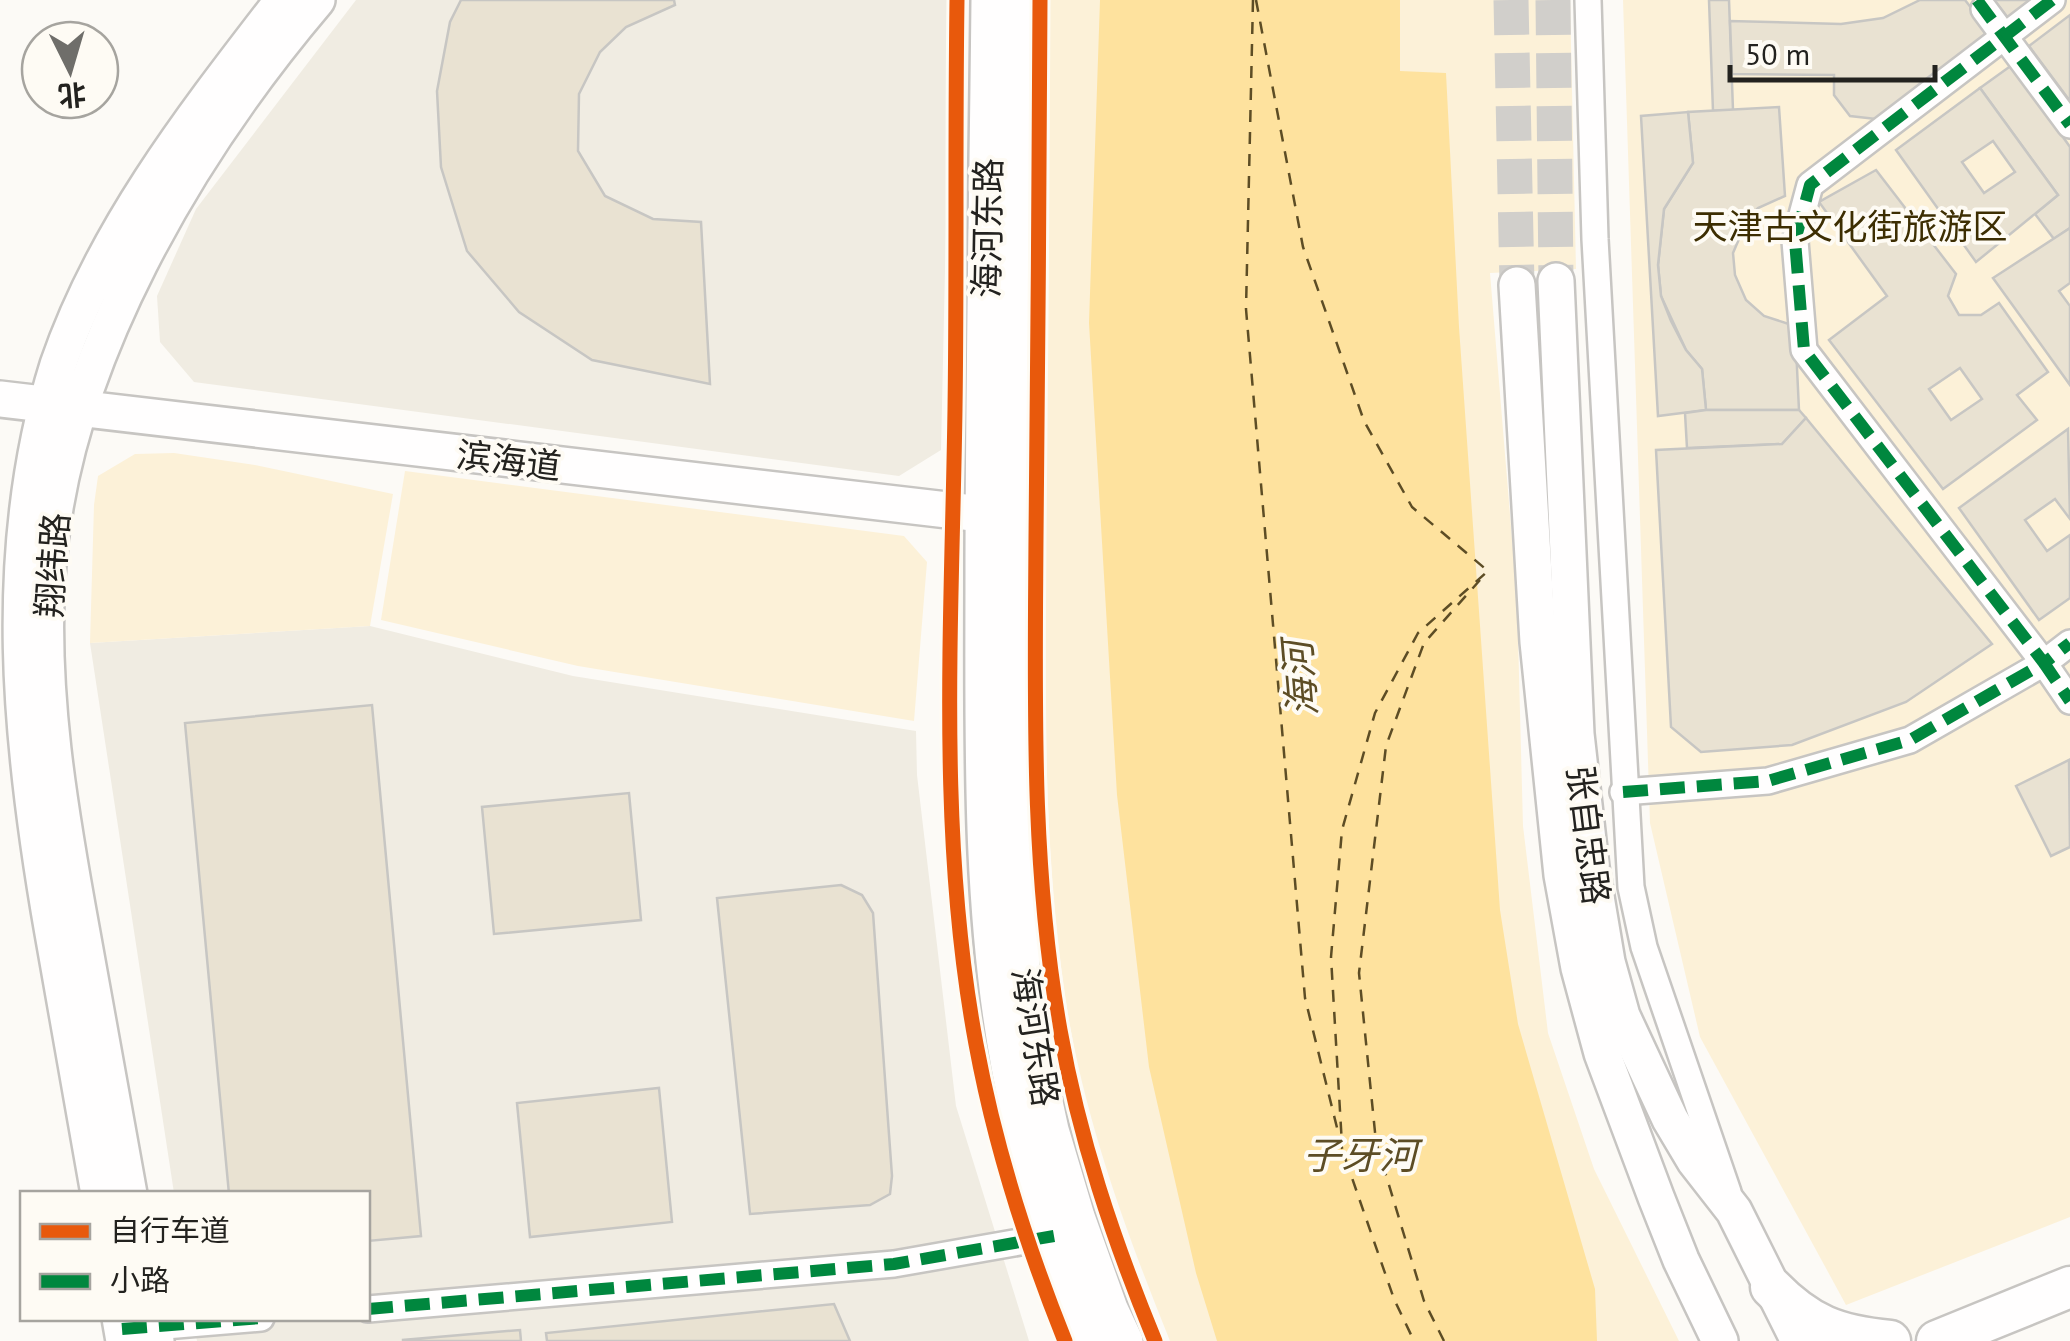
<svg xmlns="http://www.w3.org/2000/svg" width="2070" height="1341" viewBox="0 0 2070 1341" font-family="'PT Sans','Noto Sans SC',sans-serif">
<style>
.built{fill:#f0ece2}
.green{fill:#fcf1d8}
.water{fill:#fee29e}
.lines{fill:none;stroke-linecap:round;stroke-linejoin:round}
.ferry{stroke:#5d4d25;stroke-width:2.5;stroke-dasharray:12 10;stroke-linecap:butt}
.building{fill:#e9e2d2;stroke:#c7c6c3;stroke-width:2.5;fill-rule:evenodd}
.secondary-tunnel{stroke:#d1cfcb;stroke-width:35;stroke-dasharray:35 18;stroke-linecap:butt}
.street-casing{stroke:#c7c5c2;stroke-width:30}
.secondary-casing{stroke:#c7c5c2;stroke-width:40}
.primary-casing{stroke:#c7c5c2;stroke-width:45}
.street{stroke:#fffefe;stroke-width:25}
.secondary{stroke:#fffefe;stroke-width:35}
.primary{stroke:#fffefe;stroke-width:40}
.quiet{stroke:#00873e;stroke-width:12;stroke-dasharray:25 12;stroke-linecap:butt}
.cycleway-casing{stroke:#fefbf4;stroke-width:21}
.cycleway{stroke:#e8590c;stroke-width:15}
.labels{text-anchor:middle;dominant-baseline:central;stroke-width:8;stroke-linejoin:round;paint-order:stroke}
.park-label{font-size:35px;fill:#3d2e02;stroke:#fefbf4}
.street-label{font-size:35px;fill:#23221f;stroke:#fefbf4}
.water-label{font-size:38px;font-style:italic;fill:#5d4d25;stroke:#fefbf4}
</style>
<rect width="100%" height="100%" fill="#fcfaf6"/>
<g class="built">
<polygon points="356,0 951,0 941,450 899,476 194,382 160,342 157,296 196,209"/>
<polygon points="370,626 573,676 916,731 917,775 956,1106 1029,1341 197,1341 193,1319 368,1318 368,1194 174,1193 90,643"/>
</g>
<g class="green">
<path d="M1050,0H1570L1576,269L1490,273L1517,599L1523,826L1548,1033L1594,1169L1679,1341H1170C1126,1232 1082,1113 1065,995C1043,845 1045,694 1045,543C1045,362 1047,181 1050,0Z"/>
<polygon points="1623,0 2070,0 2070,1217 1846,1305 1700,1037 1650,823"/>
<polygon points="174,453 255,465 393,494 370,626 90,643 94,505 98,476 135,454"/>
<polygon points="405,471 904,536 927,562 914,721 578,666 381,620"/>
</g>
<polygon class="water" points="1100,0 1400,0 1400,71 1446,73 1459,327 1500,910 1518,1024 1595,1289 1597,1341 1217,1341 1196,1273 1149,1067 1117,795 1089,323"/>
<g class="lines">
<g class="ferry">
<polyline points="1253,0 1246,309 1305,998 1343,1152 1394,1299 1414,1341"/>
<polyline points="1256,0 1303,247 1364,421 1412,507 1488,571 1418,633 1375,713 1342,830 1331,957 1342,1145"/>
<polyline points="1444,1341 1424,1301 1376,1142 1359,973 1386,746 1424,643 1480,580"/>
</g>
</g>
<g class="building">
<polygon points="461,0 674,0 675,5 626,27 600,52 579,94 578,151 605,196 653,219 701,222 710,384 592,360 519,312 467,251 441,167 437,91 450,22"/>
<polygon points="1709,0 1729,0 1733,110 1713,111"/>
<polygon points="1920,0 1965,0 1993,36 1876,119 1850,116 1834,95 1834,75 1732,74 1730,21 1841,24 1883,18"/>
<polygon points="1994,0 2044,0 2012,23"/>
<polygon points="2070,15 2070,101 2029,46"/>
<polygon points="2012,65 2070,147 2070,228 2054,239 2035,214 2058,195 1980,88"/>
<path d="M1980,88L2058,195L1976,262L1896,150ZM1993,141L2015,172L1984,193L1962,162Z"/>
<polygon points="1779,107 1785,196 1758,208 1748,218 1733,253 1735,275 1746,300 1764,316 1795,326 1799,410 1706,410 1702,369 1686,350 1661,296 1658,265 1664,209 1693,163 1688,112"/>
<polygon points="1688,112 1693,163 1664,209 1658,265 1661,296 1671,321 1686,350 1702,369 1706,410 1658,416 1641,116"/>
<path d="M1876,170L1956,274L1948,296L1959,315H1981L1999,303L2048,372L2017,395L2037,420L1943,489L1829,340L1887,296L1819,202ZM1960,368L1982,399L1951,420L1929,389Z"/>
<polygon points="2070,228 2070,283 2059,291 2070,306 2070,385 1993,278"/>
<polygon points="1706,410 1799,410 1806,418 1782,444 1687,448 1685,413"/>
<polygon points="1806,418 1992,644 1906,702 1792,745 1701,752 1671,727 1656,450 1782,444"/>
<polygon points="2068,429 2070,519 2055,499 2025,520 2047,551 2070,535 2070,598 2039,620 1959,508"/>
<polygon points="372,705 421,1236 368,1241 368,1194 229,1194 185,723"/>
<polygon points="2069,760 2070,847 2051,856 2016,786"/>
<polygon points="629,793 641,920 494,934 482,807"/>
<polygon points="841,885 862,895 873,913 892,1176 890,1194 870,1205 750,1214 717,898"/>
<polygon points="659,1088 672,1222 530,1237 517,1103"/>
<polygon points="834,1304 850,1341 547,1341 546,1333"/>
<polygon points="520,1330 521,1341 403,1341 403,1340"/>
</g>
<g class="lines">
<g class="secondary-tunnel">
<polyline points="1511,0 1517,285"/>
<polyline points="1553,0 1556,281"/>
</g>
<g class="street-casing">
<g id="street">
<polyline points="1588,0 1595,239 1631,887 1644,947 1728,1192"/>
<polyline points="2052,0 1810,185 1795,241 1804,350 2044,663 2070,643"/>
<polyline points="1984,9 2070,125"/>
<polyline points="1623,792 1768,781 1910,740 2044,663 2070,701"/>
<polyline points="368,1309 894,1264 1054,1236"/>
<polyline points="141,1328 261,1318"/>
</g>
</g>
<g class="secondary-casing">
<g id="secondary">
<path d="M989,0C987,192 983,384 983,576C983,738 979,906 1009,1066C1026,1160 1056,1254 1094,1341"/>
<polyline points="1021,0 1015,649 1022,967 1036,1061 1051,1130 1077,1217 1110,1309 1125,1341"/>
<polyline points="1556,281 1576,734 1591,867 1607,962 1622,1016 1670,1119 1695,1161 1734,1211 1799,1341"/>
<polyline points="1517,285 1538,642 1562,875 1579,968 1602,1053 1656,1197 1681,1260 1720,1341"/>
<polyline points="0,399 1007,517"/>
<path d="M99,1194C83,1107 68,1020 53,933C20,745 0,550 58,365C105,228 196,113 283,0"/>
<path d="M129,1194C113,1107 98,1020 82,933C60,813 38,687 48,565C63,362 188,152 317,0"/>
<polyline points="120,1318 124,1341"/>
<polyline points="152,1318 156,1341"/>
</g>
</g>
<g class="primary-casing">
<g id="primary">
<path d="M1771,1287C1808,1325 1837,1336 1890,1341"/>
<polyline points="1937,1341 2070,1287"/>
</g>
</g>
<use href="#street" class="street"/>
<use href="#secondary" class="secondary"/>
<use href="#primary" class="primary"/>
<g class="quiet">
<polyline points="1977,0 2070,125"/>
<polyline points="2052,0 1810,185 1795,241 1804,350 2044,663 2070,643"/>
<polyline points="1623,792 1768,781 1910,740 2044,663 2070,701"/>
<polyline points="368,1309 894,1264 1054,1236"/>
<polyline points="122,1329 261,1318"/>
</g>
<g class="cycleway-casing">
<g id="cycleway">
<path d="M957,0C955,136 957,273 955,409C952,619 937,836 976,1044C995,1147 1026,1244 1065,1341"/>
<path d="M1040,0C1039,179 1038,359 1036,538C1035,702 1031,868 1060,1030C1079,1138 1113,1239 1155,1341"/>
</g>
</g>
<use href="#cycleway" class="cycleway"/>
</g>
<g class="labels">
<g class="park-label">
<text x="1850" y="226">天津古文化街旅游区</text>
</g>
<g class="street-label">
<text transform="translate(987 228) rotate(-89)">海河东路</text>
<text transform="translate(509 460) rotate(7)">滨海道</text>
<text transform="translate(52 565) rotate(-86)">翔纬路</text>
<text transform="translate(1589 835) rotate(83)">张自忠路</text>
<text transform="translate(1036 1037) rotate(81)">海河东路</text>
</g>
<g class="water-label">
<text transform="translate(1299 679) rotate(-95)">海河</text>
<text x="1360" y="1154">子牙河</text>
</g>
</g>
<rect x="20" y="1191" width="350" height="130" fill="#fefbf4" stroke="#a6a49f" stroke-width="2.5"/>
<rect x="40" y="1224" width="50" height="15" fill="#e8590c" stroke="#a6a49f" stroke-width="2.5"/>
<text x="110" y="1241" font-size="30" fill="#23221f">自行车道</text>
<rect x="40" y="1274" width="50" height="15" fill="#00873e" stroke="#a6a49f" stroke-width="2.5"/>
<text x="110" y="1291" font-size="30" fill="#23221f">小路</text>
<g transform="translate(70 70) rotate(175)"><circle r="48" fill="#fefbf4" stroke="#a6a49f" stroke-width="2.5"/>
<path d="M0-8L18 38L0 25L-18 38Z" fill="#6f6e6a"/>
<text y="-15" font-size="28" font-weight="bold" text-anchor="middle" fill="#23221f">北</text>
</g>
<path d="M1730 65v15h205v-15" fill="none" stroke="#23221f" stroke-width="5"/>
<text x="1745" y="65" font-size="30" fill="#23221f" stroke="#fefbf4" stroke-width="8" paint-order="stroke">50 m</text>
</svg>
